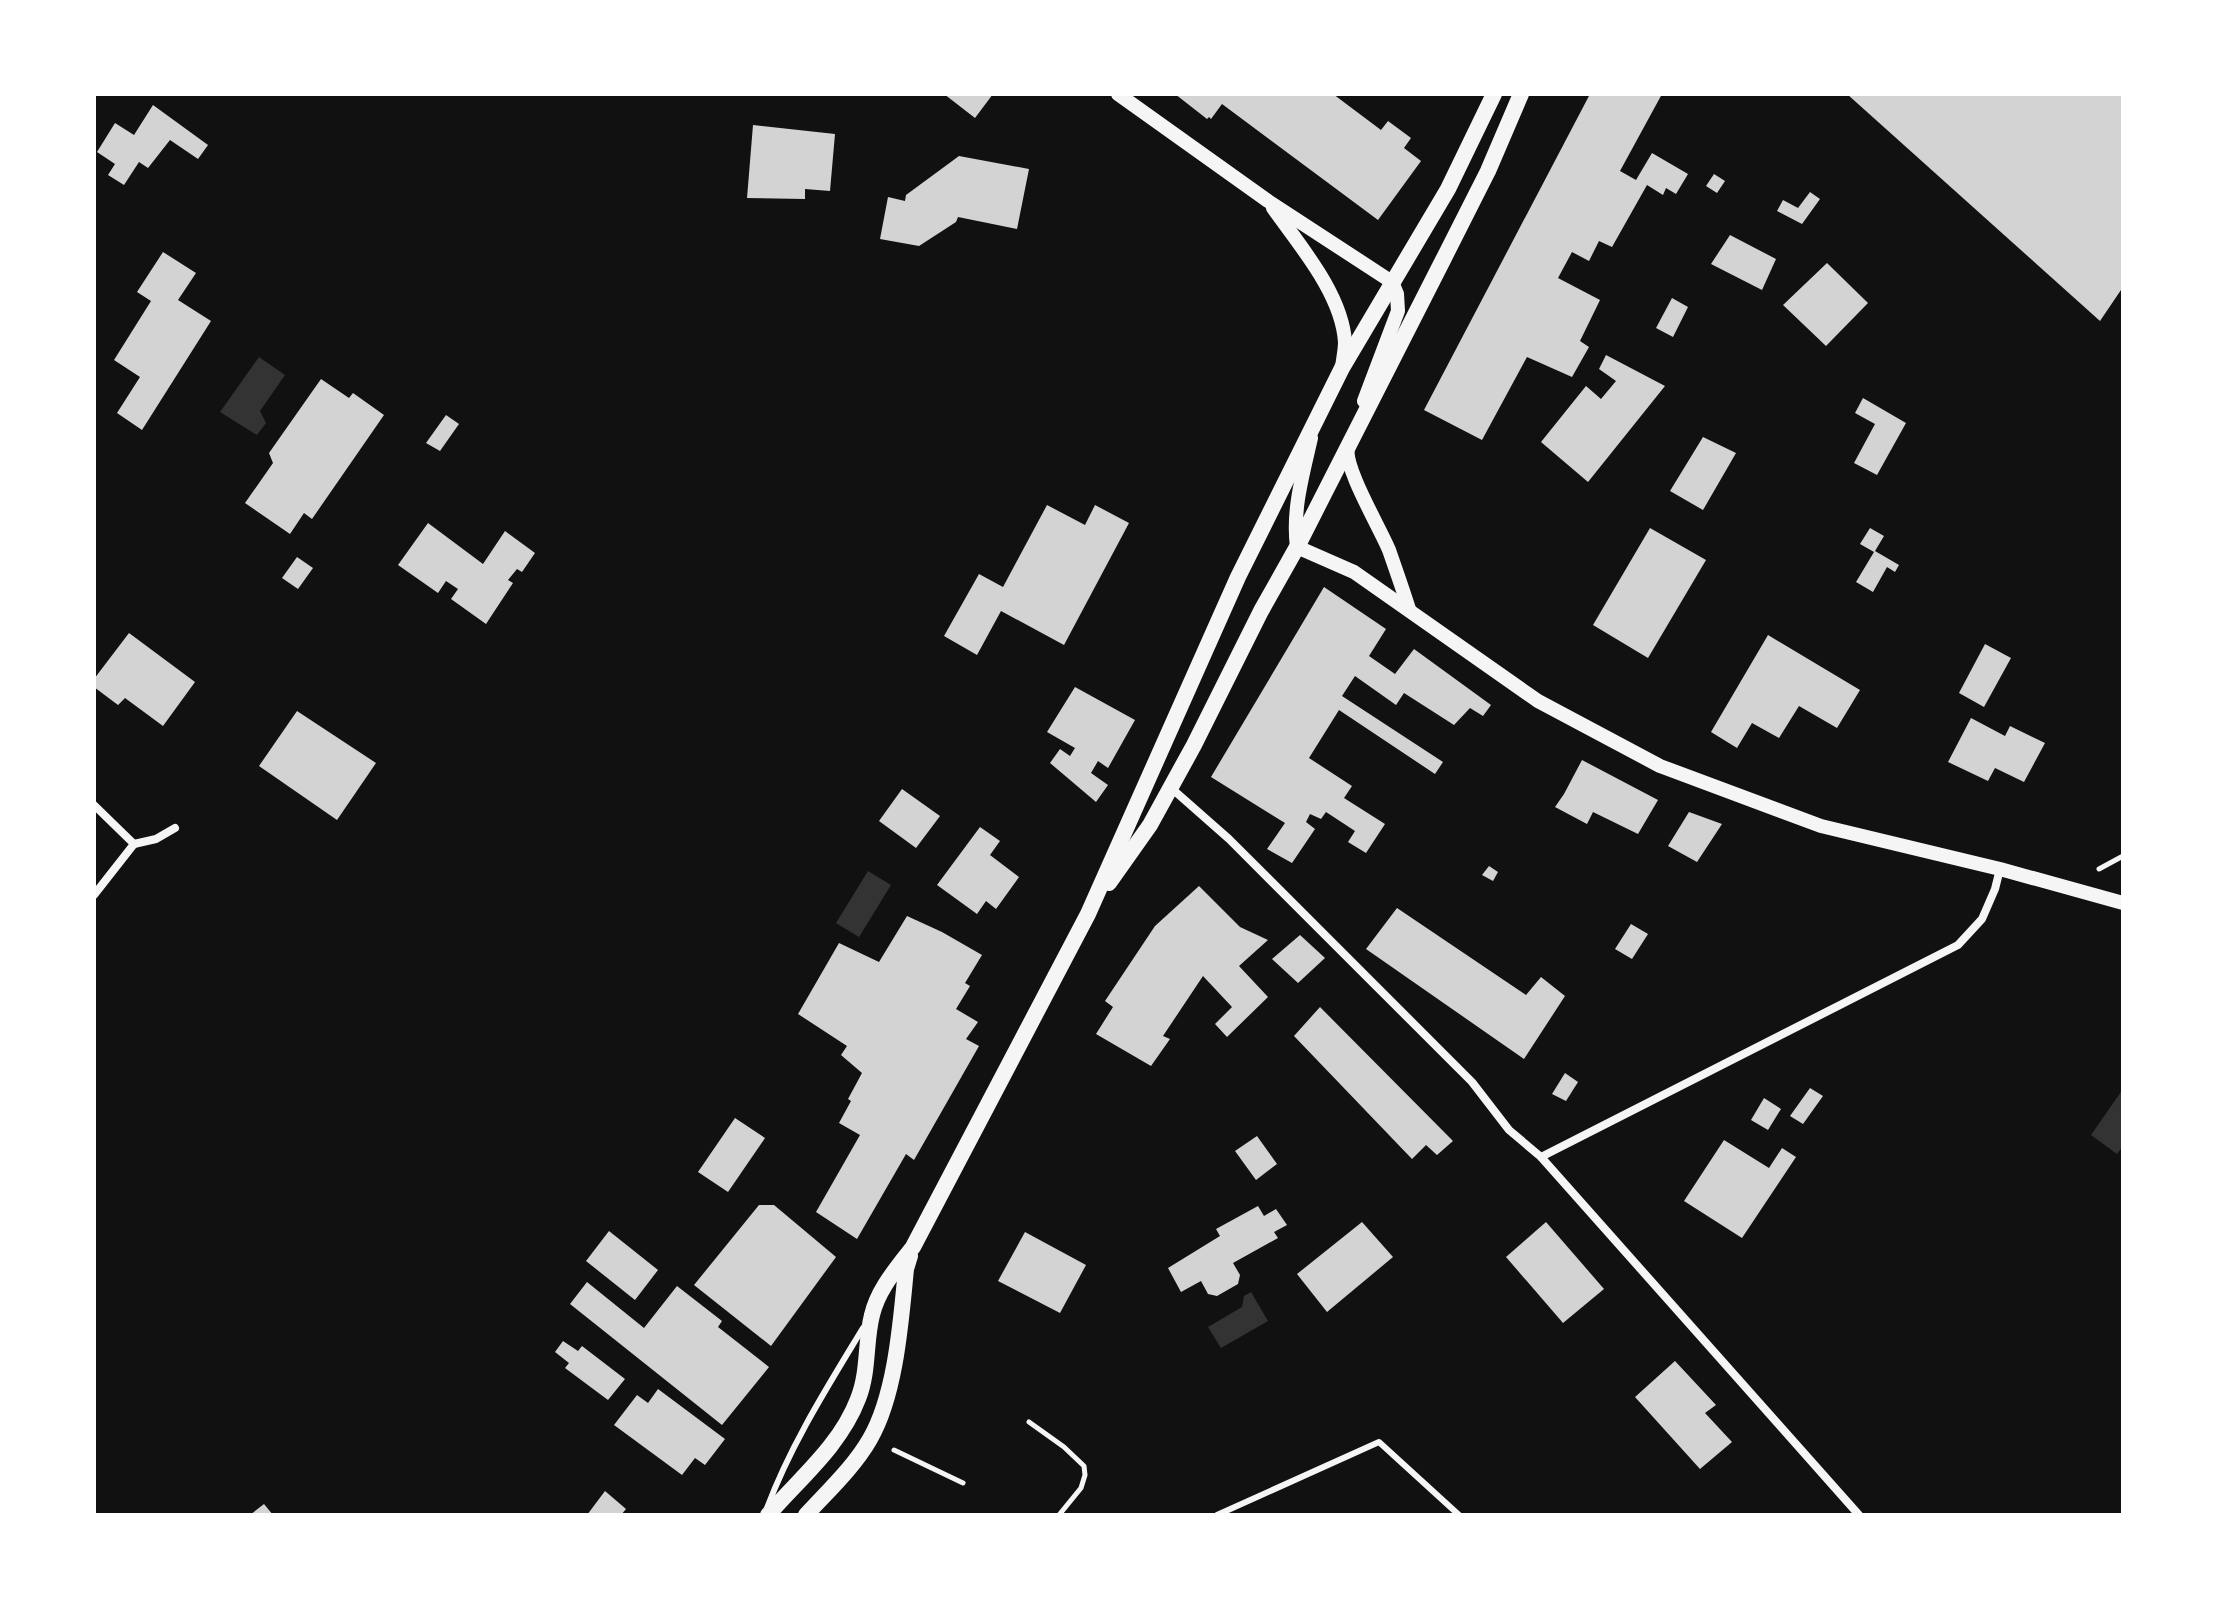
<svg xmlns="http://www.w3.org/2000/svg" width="2217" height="1609" viewBox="0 0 2217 1609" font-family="'Titillium Web',sans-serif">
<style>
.water{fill:#333}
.building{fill:#d3d3d3}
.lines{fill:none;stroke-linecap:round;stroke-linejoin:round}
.path{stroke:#f5f5f5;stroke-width:5}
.service{stroke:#f5f5f5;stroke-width:6}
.minor{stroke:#f5f5f5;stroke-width:8}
.tertiary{stroke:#f5f5f5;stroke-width:14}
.secondary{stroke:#f5f5f5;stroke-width:16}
</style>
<rect width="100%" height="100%" fill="#111"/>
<g class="water">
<polygon points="259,357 285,375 260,411 266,423 257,435 220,412"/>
<polygon points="868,871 891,885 859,937 836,923"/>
<polygon points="2123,1089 2123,1146 2117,1154 2091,1135"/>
<polygon points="1251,1292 1268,1321 1221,1348 1208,1327 1242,1307 1244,1296"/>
</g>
<g class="building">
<polygon points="944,94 993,94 975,118"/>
<polygon points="1175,94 1333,94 1381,130 1388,121 1407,135 1411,138 1404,148 1421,161 1378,220 1222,104 1211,119 1209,117 1207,119"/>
<polygon points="1590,94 1662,94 1620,171 1636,180 1652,153 1688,174 1676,194 1666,188 1663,195 1647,185 1612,247 1599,241 1589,261 1572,252 1558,278 1600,300 1580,341 1589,347 1572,377 1527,357 1482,440 1424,410"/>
<polygon points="1847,94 2123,94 2123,287 2100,321"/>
<polygon points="153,105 208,145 198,159 170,140 148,168 139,162 124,185 108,175 115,164 97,152 115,123 134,135"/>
<polygon points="753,125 835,134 830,191 805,189 805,199 747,198"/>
<polygon points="959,156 1029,169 1017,229 958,217 956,222 919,246 880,239 888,197 905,201 906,195"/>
<polygon points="1714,174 1725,181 1717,193 1706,186"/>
<polygon points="1810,192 1820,199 1802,224 1777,211 1783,200 1798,208"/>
<polygon points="1730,235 1776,259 1762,290 1711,264"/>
<polygon points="163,252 196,273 178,300 211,321 142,430 117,413 140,377 114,360 151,301 137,292"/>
<polygon points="1827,263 1868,303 1826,346 1783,305"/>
<polygon points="1672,298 1688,307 1673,337 1656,328"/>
<polygon points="1606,355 1665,386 1588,482 1541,442 1586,386 1601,399 1616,381 1599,369"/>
<polygon points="321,379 349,398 353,393 384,415 312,519 304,513 290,534 245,503 273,463 269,453"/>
<polygon points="1863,398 1906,423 1877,475 1854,463 1875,424 1855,413"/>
<polygon points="446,415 459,424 440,451 426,443"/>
<polygon points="1703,437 1736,453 1703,510 1670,491"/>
<polygon points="1047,505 1085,525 1095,505 1129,523 1064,645 1001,611 977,655 944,636 979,574 1003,587"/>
<polygon points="428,523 483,564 505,531 535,553 522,572 517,569 508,580 513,583 486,624 451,599 458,589 446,581 438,593 398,565"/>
<polygon points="1650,528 1706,560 1648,658 1593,625"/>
<polygon points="1870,528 1884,536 1875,551 1899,565 1895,572 1887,567 1873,592 1856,582 1874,552 1860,544"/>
<polygon points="297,557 313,568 298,589 282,578"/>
<polygon points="1324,587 1386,629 1369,656 1395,674 1414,649 1491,705 1483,716 1470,708 1454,725 1404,693 1396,705 1355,676 1342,696 1443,762 1435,774 1339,710 1309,758 1352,786 1344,798 1385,824 1366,853 1348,842 1355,831 1326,812 1321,819 1310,814 1306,822 1315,829 1292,863 1267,849 1285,823 1211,777"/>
<polygon points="129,633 195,682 163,726 125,698 118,705 94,687 94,679"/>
<polygon points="1768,635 1860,690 1837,728 1799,706 1779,738 1752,723 1737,748 1711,732"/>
<polygon points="1985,644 2011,658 1984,707 1959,693"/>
<polygon points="1075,687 1135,720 1108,768 1098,761 1091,773 1108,785 1096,802 1050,763 1060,749 1070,756 1075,748 1047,732"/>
<polygon points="297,711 376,763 337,820 259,766"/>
<polygon points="1971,718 2005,736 2010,726 2045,743 2024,782 1995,768 1988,781 1948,762"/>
<polygon points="1582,760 1658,800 1638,834 1593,812 1587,824 1555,807 1564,794"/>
<polygon points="902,789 940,816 916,848 879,821"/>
<polygon points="1689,812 1722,824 1697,862 1668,846"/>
<polygon points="980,827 1000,841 990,855 1019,877 996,909 986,901 977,914 937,885"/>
<polygon points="1489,866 1498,872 1493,881 1482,875"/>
<polygon points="1199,886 1240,927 1268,940 1239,966 1268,997 1227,1037 1215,1024 1232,1007 1203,976 1163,1036 1170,1039 1151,1066 1096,1034 1113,1007 1105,1001 1155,926"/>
<polygon points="1397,908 1526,995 1541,977 1565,996 1524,1059 1366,949"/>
<polygon points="907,916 942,932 982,955 965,983 970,986 956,1009 978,1022 966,1039 979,1046 914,1160 906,1154 857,1239 816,1212 860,1135 839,1123 851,1101 848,1099 862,1073 841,1055 847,1046 798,1014 839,943 879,962"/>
<polygon points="1631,924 1648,934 1632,959 1615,949"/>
<polygon points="1300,935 1325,958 1298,983 1272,959"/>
<polygon points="1320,1007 1453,1141 1437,1155 1426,1145 1412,1159 1294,1036"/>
<polygon points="1565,1073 1578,1082 1566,1101 1552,1094"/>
<polygon points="1810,1088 1823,1096 1803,1124 1790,1116"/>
<polygon points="1764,1098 1781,1109 1768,1130 1751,1120"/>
<polygon points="735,1118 765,1138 728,1192 698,1172"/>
<polygon points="1257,1136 1277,1164 1256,1180 1235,1151"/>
<polygon points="1724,1140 1769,1168 1782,1148 1796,1157 1742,1238 1684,1201"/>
<polygon points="759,1205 774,1205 836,1257 771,1346 694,1285"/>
<polygon points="1258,1206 1264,1216 1276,1209 1287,1225 1274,1232 1278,1238 1233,1263 1240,1275 1238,1284 1217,1296 1208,1294 1201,1281 1181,1292 1168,1268 1220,1236 1216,1229"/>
<polygon points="1362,1222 1393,1257 1327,1312 1297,1274"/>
<polygon points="1546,1222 1604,1289 1563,1323 1506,1257"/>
<polygon points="609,1231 658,1270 635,1300 586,1261"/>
<polygon points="1025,1232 1086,1265 1060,1313 998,1281"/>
<polygon points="587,1282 644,1328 677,1286 722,1321 718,1327 769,1367 722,1425 570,1304"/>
<polygon points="563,1341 578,1351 582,1346 625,1379 608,1400 565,1368 569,1363 555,1352"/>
<polygon points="1675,1361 1716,1405 1705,1413 1732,1442 1700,1469 1635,1397"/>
<polygon points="658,1389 725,1439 705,1465 695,1458 682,1475 614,1425 637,1395 648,1403"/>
<polygon points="605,1491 626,1509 621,1515 587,1515"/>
<polygon points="264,1504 273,1515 250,1515"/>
</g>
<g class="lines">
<g class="path">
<polyline points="2099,869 2123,856"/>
<polyline points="1029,1422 1064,1447 1084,1466 1085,1475 1081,1488 1059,1515"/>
<polyline points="894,1450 963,1483"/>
</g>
<g class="service">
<path d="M767,1508C791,1444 828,1386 863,1328"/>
<polyline points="1217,1515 1379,1442 1459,1515"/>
</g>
<g class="minor">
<polyline points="1170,787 1229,839 1472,1082 1509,1130 1541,1157 1859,1515"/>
<polyline points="94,805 134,844 156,839 175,828"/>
<polyline points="94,895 134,844"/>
<polyline points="1541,1157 1958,945 1982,919 1995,889 2000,869"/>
</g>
<g class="tertiary">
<polyline points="1118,94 1268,201 1392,282 1397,294 1398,311 1364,401"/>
<path d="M1273,208C1300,246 1342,294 1345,342C1345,350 1343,359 1342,367"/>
<path d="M1311,438C1303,474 1292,510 1297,547L1354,572L1538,701L1660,766L1821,826L2000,869L2123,903"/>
<path d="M1348,447C1343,466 1380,528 1389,550C1396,570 1403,590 1409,609"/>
</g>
<g class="secondary">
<polyline points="1109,883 1150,825 1194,745 1261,611 1297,547 1443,260 1488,171 1521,94"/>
<path d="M768,1515C800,1478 840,1446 858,1399C869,1372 865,1342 872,1315C878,1289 897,1268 913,1247L1088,914L1238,577L1342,368L1448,189L1494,94"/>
<path d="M806,1515C828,1491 854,1467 870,1439C896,1394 901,1320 906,1269L910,1256"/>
</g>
</g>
<rect width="2217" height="1609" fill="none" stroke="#ffffff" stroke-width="192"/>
</svg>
